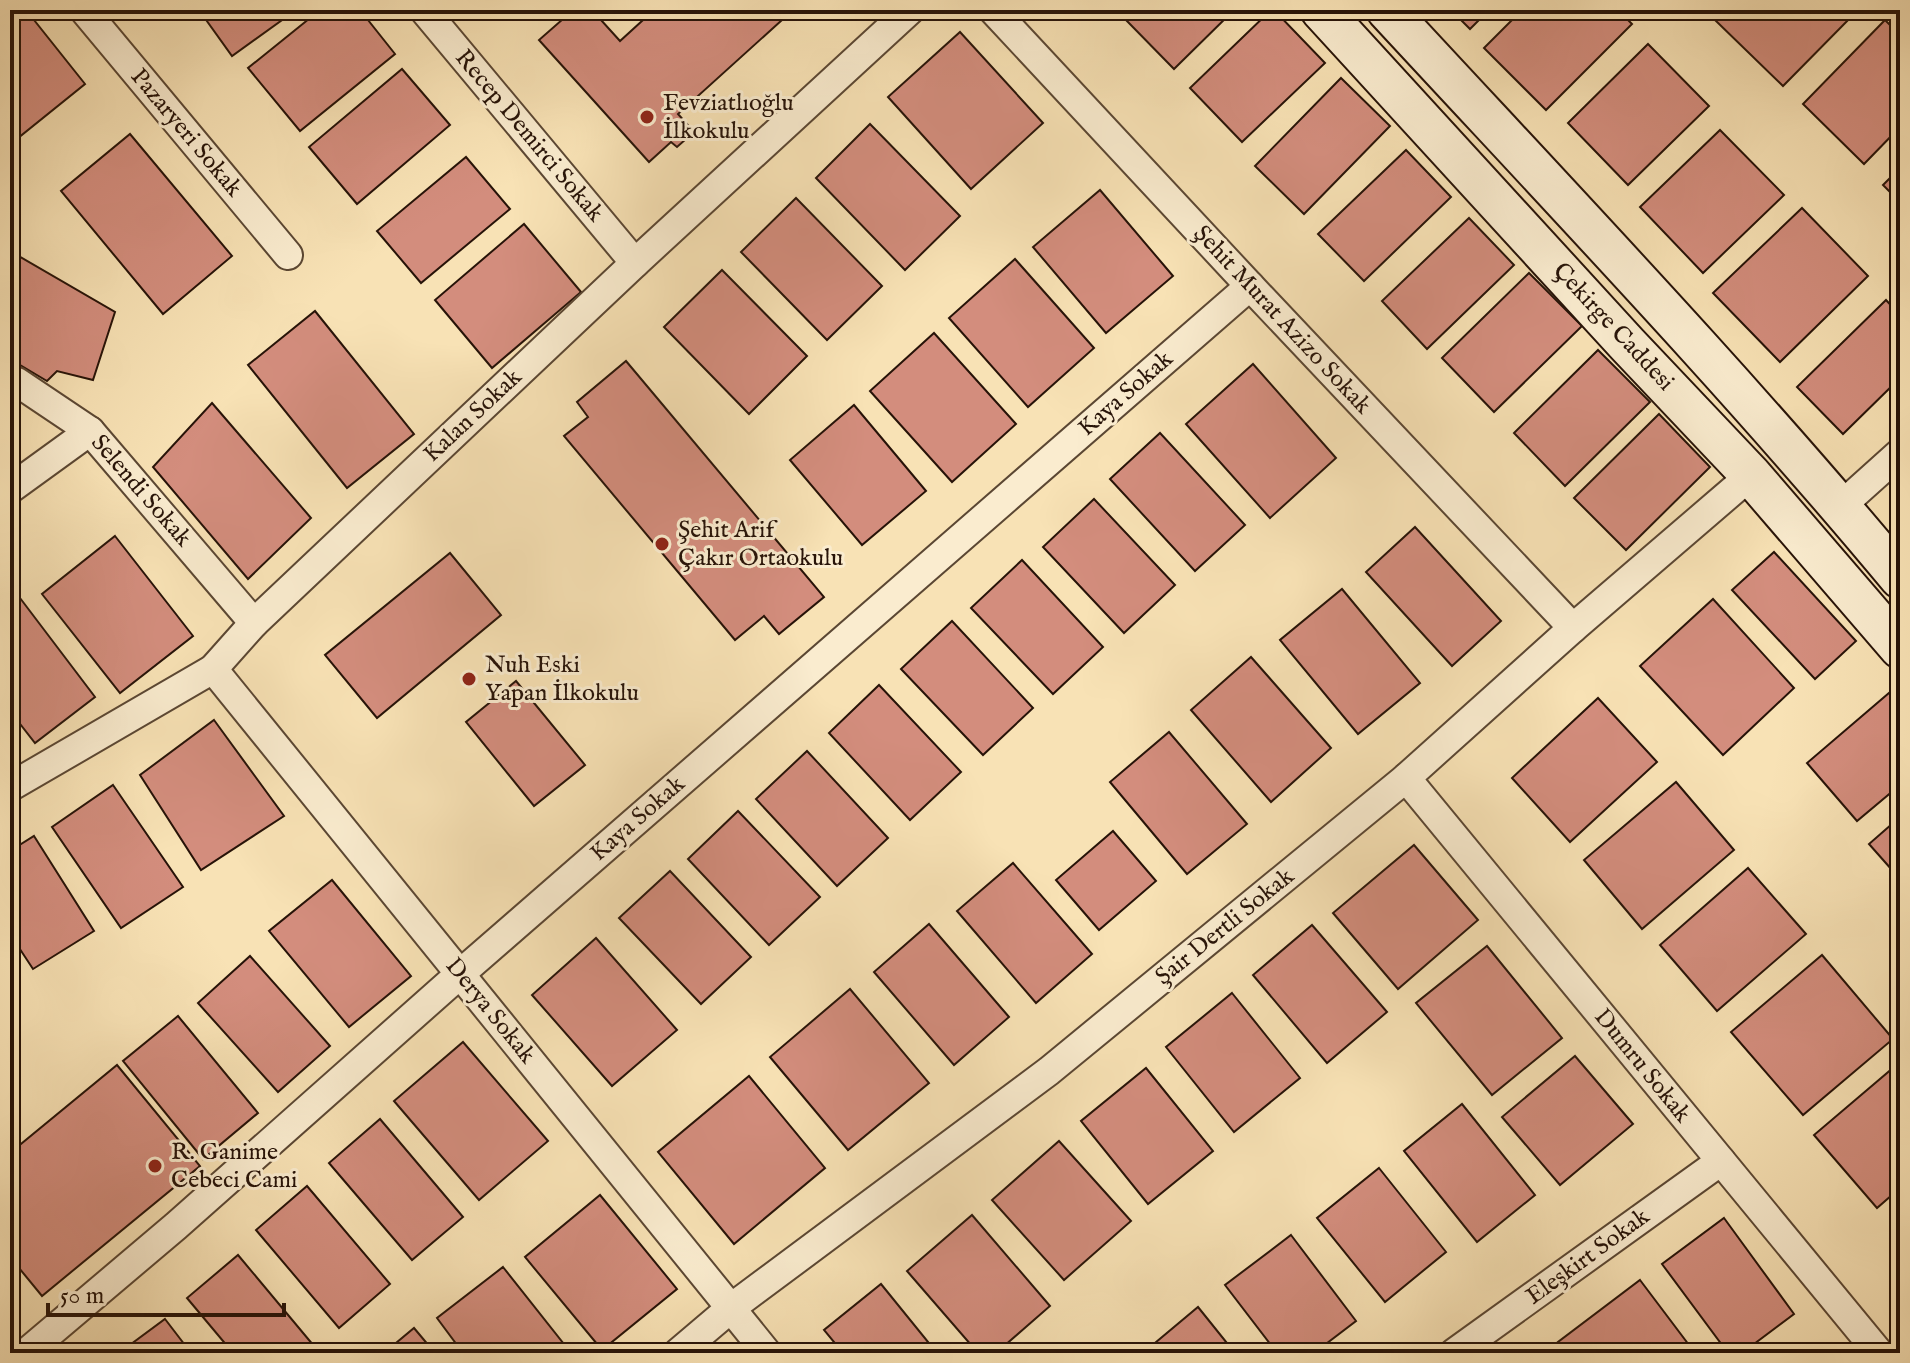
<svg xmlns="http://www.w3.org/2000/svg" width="1910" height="1363" viewBox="0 0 1910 1363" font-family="'IM FELL English',serif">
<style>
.building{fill:#d38d7d;stroke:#271308;stroke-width:2}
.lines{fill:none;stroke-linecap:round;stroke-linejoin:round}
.street-casing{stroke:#5b4733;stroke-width:32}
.secondary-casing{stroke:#271308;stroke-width:44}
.street{stroke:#faeccf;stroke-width:28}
.secondary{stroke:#faeccf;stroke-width:40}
.poi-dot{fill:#8f2418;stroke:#faeccf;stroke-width:3}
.labels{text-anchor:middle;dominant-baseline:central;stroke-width:6;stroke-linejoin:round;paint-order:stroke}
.poi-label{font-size:24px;fill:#271308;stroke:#faeccf;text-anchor:start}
.street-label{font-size:24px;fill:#271308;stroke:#faeccf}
</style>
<rect width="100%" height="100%" fill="#f8e2b5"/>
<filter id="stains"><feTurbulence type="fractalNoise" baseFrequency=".0025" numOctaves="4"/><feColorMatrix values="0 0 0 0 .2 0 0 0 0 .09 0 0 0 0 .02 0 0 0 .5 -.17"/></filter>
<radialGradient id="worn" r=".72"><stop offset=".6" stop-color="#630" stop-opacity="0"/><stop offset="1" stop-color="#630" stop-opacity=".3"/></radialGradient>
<g class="building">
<polygon points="10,10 26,10 85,84 18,138 10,129"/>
<polygon points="199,10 296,10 232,56"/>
<polygon points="320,10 360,10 395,54 300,131 248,68"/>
<polygon points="562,10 592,10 620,41 654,10 793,10 678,114 694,132 677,147 671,142 649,162 539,40 563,19 558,14"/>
<polygon points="1135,10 1234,10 1174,69 1125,19"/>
<polygon points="1271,10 1274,10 1325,63 1242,142 1190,88"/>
<polygon points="1451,10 1489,10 1470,29"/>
<polygon points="1522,10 1618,10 1632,24 1546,110 1484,48"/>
<polygon points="1726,10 1858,10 1783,86 1715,20"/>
<polygon points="1885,20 1900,35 1900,127 1864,164 1803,104"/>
<polygon points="960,32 1043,123 971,189 888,97"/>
<polygon points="1648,44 1709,106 1628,185 1568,123"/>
<polygon points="402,69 450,125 357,204 309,147"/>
<polygon points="1341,78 1390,126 1304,214 1255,166"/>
<polygon points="870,124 960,216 905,270 816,178"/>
<polygon points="1720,130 1784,195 1703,273 1640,207"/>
<polygon points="130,134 232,256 163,314 61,191"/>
<polygon points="1406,150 1451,197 1364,281 1318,234"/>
<polygon points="466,157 510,209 421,283 377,231"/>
<polygon points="1900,168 1900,202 1883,185"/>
<polygon points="1100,190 1173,276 1106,333 1033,247"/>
<polygon points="796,198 882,286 827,340 741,252"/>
<polygon points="1802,208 1868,276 1780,362 1713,293"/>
<polygon points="1469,218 1514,265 1427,349 1382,301"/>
<polygon points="524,224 581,292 492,368 435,300"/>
<polygon points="10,251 115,312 93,380 57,371 47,381 10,359"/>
<polygon points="1015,259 1094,348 1028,407 949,318"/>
<polygon points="722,270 807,356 749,414 664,327"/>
<polygon points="1529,273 1582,326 1494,412 1442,358"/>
<polygon points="1886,300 1900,315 1900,378 1843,434 1797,387"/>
<polygon points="315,311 414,434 347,488 248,365"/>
<polygon points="934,333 1016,424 952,482 870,391"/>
<polygon points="1598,350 1650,402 1565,486 1514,433"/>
<polygon points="626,361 824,597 779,634 764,616 735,640 564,436 588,417 577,402"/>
<polygon points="1253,364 1336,458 1270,518 1186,424"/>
<polygon points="212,403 311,518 248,579 153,467"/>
<polygon points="854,405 926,491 862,545 790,460"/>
<polygon points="1659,414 1710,467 1626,550 1574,498"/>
<polygon points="1160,433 1245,525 1195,571 1110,479"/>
<polygon points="1094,499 1175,585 1124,633 1043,547"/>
<polygon points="1415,527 1501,621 1452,666 1366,572"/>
<polygon points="115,536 193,636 120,693 42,594"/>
<polygon points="1774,552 1856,641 1815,679 1732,590"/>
<polygon points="450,553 501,615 377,718 325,655"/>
<polygon points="1022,560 1103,647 1053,694 971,608"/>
<polygon points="1342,589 1420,683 1358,734 1280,640"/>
<polygon points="20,598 95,697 35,743 10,711 10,606"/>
<polygon points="1713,599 1794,688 1723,755 1640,666"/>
<polygon points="952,621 1033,708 983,755 901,669"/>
<polygon points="1251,657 1331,748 1271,802 1191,710"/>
<polygon points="516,681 585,765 534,806 466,722"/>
<polygon points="879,685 961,772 910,820 829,733"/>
<polygon points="1896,687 1900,692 1900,785 1857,821 1807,763"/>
<polygon points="1598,698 1657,762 1570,842 1512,778"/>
<polygon points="214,720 284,816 201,870 140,775"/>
<polygon points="1169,732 1247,824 1187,874 1110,782"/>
<polygon points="807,751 888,838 837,886 756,799"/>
<polygon points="1676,782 1734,850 1642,929 1584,860"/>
<polygon points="113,785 183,887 121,928 52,827"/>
<polygon points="738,811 820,897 769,945 688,859"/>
<polygon points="1900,817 1900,879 1869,844"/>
<polygon points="1113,831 1156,881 1099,930 1056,880"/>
<polygon points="34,836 94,931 33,969 10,934 10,851"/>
<polygon points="1414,845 1478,920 1398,989 1333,913"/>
<polygon points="1013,863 1092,954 1036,1003 957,911"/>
<polygon points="1748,868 1806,934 1717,1011 1660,945"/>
<polygon points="670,871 751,957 701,1004 619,918"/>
<polygon points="332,880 411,976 349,1027 269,931"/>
<polygon points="929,924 1009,1017 954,1065 874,972"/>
<polygon points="1312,925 1387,1012 1327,1063 1253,975"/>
<polygon points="596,938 677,1030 612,1086 532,995"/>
<polygon points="1487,946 1562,1038 1492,1095 1416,1003"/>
<polygon points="1822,955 1893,1039 1803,1115 1731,1032"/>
<polygon points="250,956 330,1046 278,1092 198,1003"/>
<polygon points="850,989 929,1083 848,1150 770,1057"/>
<polygon points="1232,993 1300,1078 1234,1132 1166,1047"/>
<polygon points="178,1016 258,1113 203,1159 123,1061"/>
<polygon points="463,1042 548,1141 479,1200 394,1101"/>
<polygon points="1575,1056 1633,1124 1560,1185 1502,1117"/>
<polygon points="1900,1062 1900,1188 1877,1208 1814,1135"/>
<polygon points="117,1065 200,1166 42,1296 10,1257 10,1153"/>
<polygon points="1146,1068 1213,1151 1148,1204 1081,1121"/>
<polygon points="749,1076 825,1168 734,1244 658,1152"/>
<polygon points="1462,1104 1535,1195 1477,1242 1404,1151"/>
<polygon points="380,1119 463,1217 412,1260 329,1163"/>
<polygon points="1059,1141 1131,1221 1064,1280 992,1200"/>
<polygon points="1379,1168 1446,1252 1385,1302 1317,1218"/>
<polygon points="307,1186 390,1284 339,1328 256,1230"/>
<polygon points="600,1195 677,1289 602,1350 525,1257"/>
<polygon points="972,1215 1050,1306 996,1353 978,1353 907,1271"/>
<polygon points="1724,1218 1794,1314 1742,1353 1728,1353 1662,1264"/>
<polygon points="1291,1235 1356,1321 1314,1353 1277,1353 1225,1285"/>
<polygon points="238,1255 319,1352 318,1353 233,1353 187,1298"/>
<polygon points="503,1267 571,1353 463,1353 437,1318"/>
<polygon points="1640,1280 1695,1353 1567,1353 1558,1342"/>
<polygon points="881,1284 937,1353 843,1353 824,1330"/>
<polygon points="1198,1307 1235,1353 1143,1353"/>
<polygon points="165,1319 191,1353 119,1353"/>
<polygon points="414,1328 435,1353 384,1353"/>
</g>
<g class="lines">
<g class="street-casing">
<g id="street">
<polyline points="84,10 288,255"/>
<polyline points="424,10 635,263"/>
<polyline points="993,10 1250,286 1573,628"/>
<polyline points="10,379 17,382 90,431 254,623"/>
<polyline points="10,489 90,431"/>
<polyline points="1841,506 1900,453"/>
<polyline points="213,669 767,1353"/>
<polyline points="1406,778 1879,1353"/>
<polyline points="10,787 213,669 254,623 635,263 910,10"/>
<polyline points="26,1353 176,1226 460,974 1250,286"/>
<polyline points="678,1353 731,1308 1049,1071 1406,778 1573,628 1751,475"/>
<polyline points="1454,1353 1721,1161"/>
</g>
</g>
<g class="secondary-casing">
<g id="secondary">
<polyline points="1321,10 1627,344 1751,475 1900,648"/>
<path d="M1387,10C1560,197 1737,382 1900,578"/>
</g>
</g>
<use href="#street" class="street"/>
<use href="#secondary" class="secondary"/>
</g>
<g class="poi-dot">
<circle cx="647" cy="117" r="8"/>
<circle cx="662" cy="544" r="8"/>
<circle cx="469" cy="679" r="8"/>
<circle cx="155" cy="1166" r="8"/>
</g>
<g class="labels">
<g class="poi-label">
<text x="663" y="103">Fevziatlıoğlu<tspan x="663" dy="28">İlkokulu</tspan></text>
<text x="678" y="530">Şehit Arif<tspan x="678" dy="28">Çakır Ortaokulu</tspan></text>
<text x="485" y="665">Nuh Eski<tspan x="485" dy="28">Yapan İlkokulu</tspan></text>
<text x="171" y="1152">R. Ganime<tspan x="171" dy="28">Cebeci Cami</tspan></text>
</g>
<g class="street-label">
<text transform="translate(186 133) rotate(50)">Pazaryeri Sokak</text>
<text transform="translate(529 136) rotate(50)">Recep Demirci Sokak</text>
<text transform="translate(1282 320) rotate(47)">Şehit Murat Azizo Sokak</text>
<text transform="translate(1613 327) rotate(47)">Çekirge Caddesi</text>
<text transform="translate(1126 394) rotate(-41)">Kaya Sokak</text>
<text transform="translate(473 416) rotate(-43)">Kalan Sokak</text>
<text transform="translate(141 491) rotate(49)">Selendi Sokak</text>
<text transform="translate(638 819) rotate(-41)">Kaya Sokak</text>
<text transform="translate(1225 927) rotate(-39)">Şair Dertli Sokak</text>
<text transform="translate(490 1011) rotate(51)">Derya Sokak</text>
<text transform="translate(1642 1066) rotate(51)">Dumru Sokak</text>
<text transform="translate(1588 1257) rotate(-36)">Eleşkirt Sokak</text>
</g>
</g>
<rect width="1910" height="1363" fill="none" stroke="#f8e2b5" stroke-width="40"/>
<rect x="12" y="12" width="1886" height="1339" fill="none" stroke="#271308" stroke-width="4"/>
<rect x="20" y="20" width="1870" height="1323" fill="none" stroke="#271308" stroke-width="2"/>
<path d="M48 1303v12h236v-12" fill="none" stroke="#271308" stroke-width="4"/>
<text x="60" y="1303" font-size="24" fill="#271308" stroke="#faeccf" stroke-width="6" paint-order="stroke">50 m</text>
<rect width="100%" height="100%" filter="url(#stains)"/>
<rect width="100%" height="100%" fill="url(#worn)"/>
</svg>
